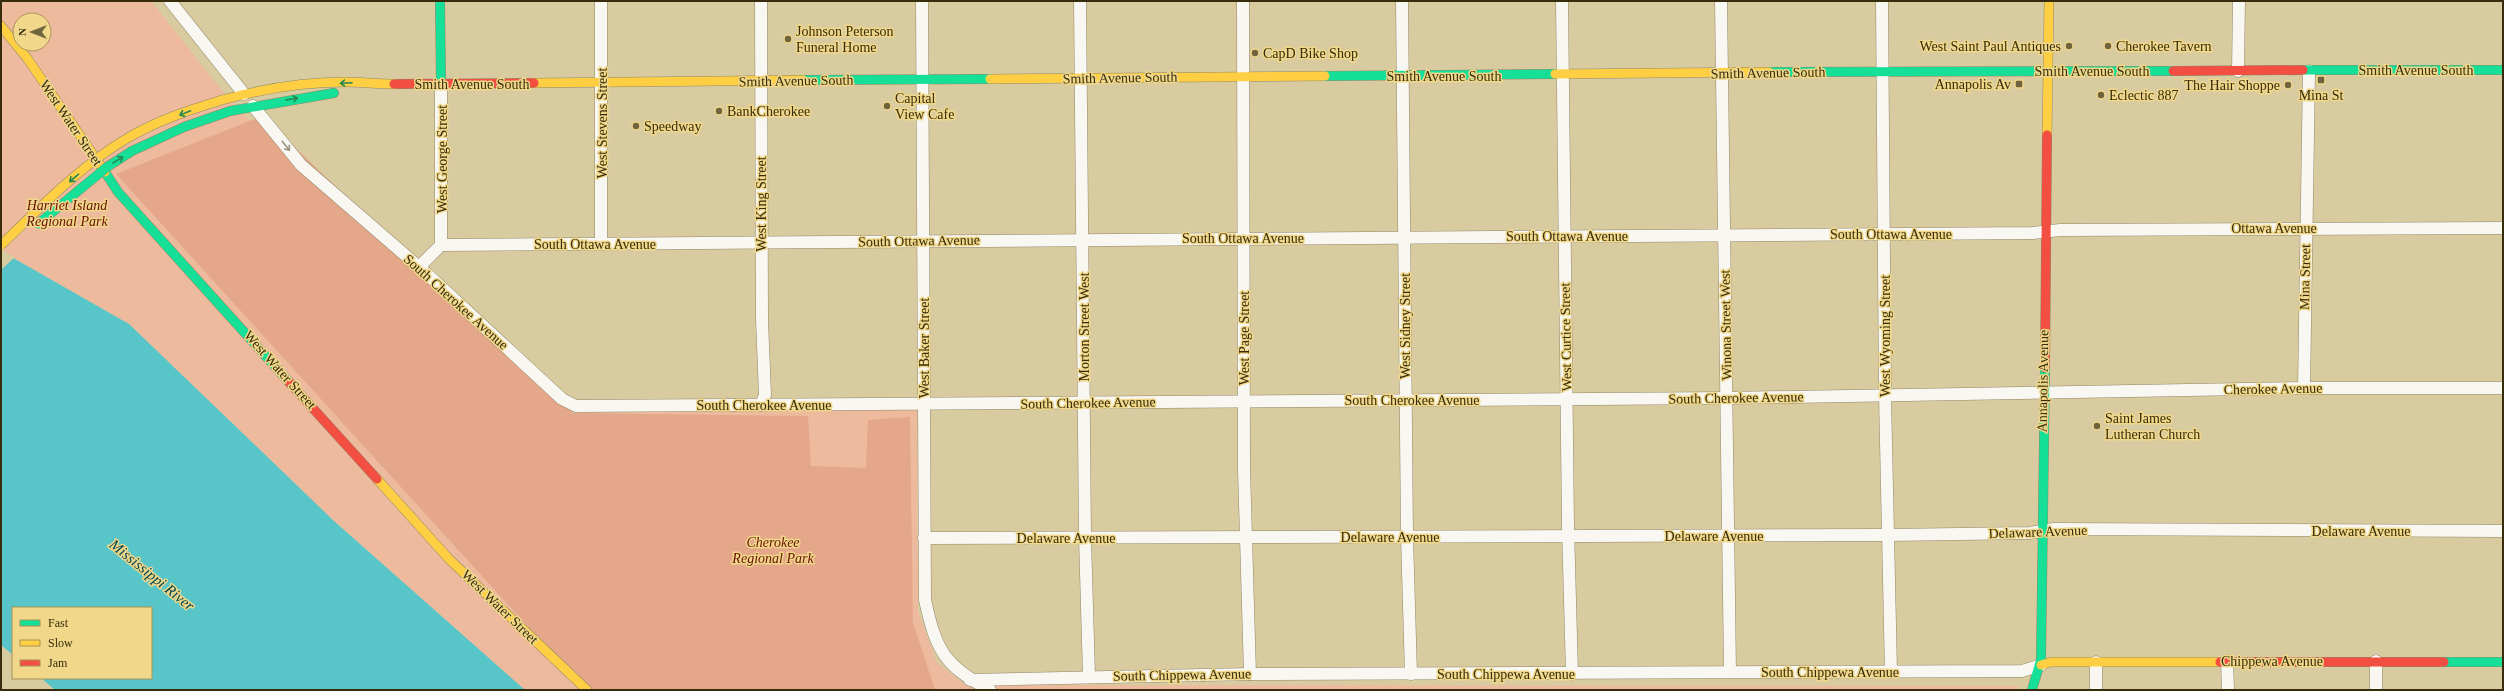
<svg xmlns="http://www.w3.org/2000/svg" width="2504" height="691" viewBox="0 0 2504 691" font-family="'Times New Roman',serif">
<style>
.green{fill:#eeba9e;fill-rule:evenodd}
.forest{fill:#e4a789}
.water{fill:#58c5c9}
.pier{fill:#d9cba0}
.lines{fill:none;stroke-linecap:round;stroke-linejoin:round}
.street-casing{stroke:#918768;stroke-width:13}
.fast-casing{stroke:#918768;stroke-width:10}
.slow-casing{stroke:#918768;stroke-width:10}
.jam-casing{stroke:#918768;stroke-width:10}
.street{stroke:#f9f7f1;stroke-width:12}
.fast{stroke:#16e098;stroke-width:9}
.slow{stroke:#ffcf43;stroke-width:9}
.jam{stroke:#f24e42;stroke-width:9}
.fast-bridge-casing{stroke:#918768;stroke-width:10;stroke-linecap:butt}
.slow-bridge-casing{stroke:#918768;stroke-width:10;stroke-linecap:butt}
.fast-bridge{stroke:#16e098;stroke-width:9}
.slow-bridge{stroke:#ffcf43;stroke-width:9}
.oneway{stroke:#268652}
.oneway2{stroke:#98927e}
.poi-dot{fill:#70643f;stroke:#f0d789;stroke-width:1.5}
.labels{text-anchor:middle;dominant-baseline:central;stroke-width:3;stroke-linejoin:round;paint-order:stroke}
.poi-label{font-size:14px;fill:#372c0b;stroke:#f0d789;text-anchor:start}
.street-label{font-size:14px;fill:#372c0b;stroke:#f0d789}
.park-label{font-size:14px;font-style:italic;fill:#680f02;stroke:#f0d789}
.water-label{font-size:15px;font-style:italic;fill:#014550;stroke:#f0d789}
</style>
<rect width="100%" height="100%" fill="#d9cba0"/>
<path class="green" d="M1,1H151L220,88L306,181L573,413L917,409L918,611L937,663L965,685L2019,686L2017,690H525L334,521L129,324L1,251ZM20,20H44V44H20Z"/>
<polygon class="forest" points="262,116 573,413 808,416 811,466 866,468 868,420 910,417 913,623 935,690 588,690 583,687 116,174"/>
<polygon class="water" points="1,251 129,324 334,521 525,690 55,690 41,678 151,678 151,608 13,608 13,655 1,645"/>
<polygon class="pier" points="1,249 15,257 1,270"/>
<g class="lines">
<g class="street-casing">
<g id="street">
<polyline points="170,1 244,94"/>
<polyline points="601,1 601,244"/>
<polyline points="761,1 762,320 765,395 761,405"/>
<path d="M922,1L925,600C936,650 944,666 990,690"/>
<polyline points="1080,1 1085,538 1089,676"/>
<polyline points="1243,1 1244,469 1250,674"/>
<polyline points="1402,1 1407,537 1411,674"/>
<polyline points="1562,1 1568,527 1572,674"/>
<polyline points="1721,1 1730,672"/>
<polyline points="1882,1 1885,396 1891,672"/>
<polyline points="2238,71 2239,1"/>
<polyline points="441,83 441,245"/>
<polyline points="253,106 301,165 427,274 562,399 576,406 1728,398 2304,388 2503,388"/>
<polyline points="441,245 2033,233 2060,230 2503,228"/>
<polyline points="419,267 441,245"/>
<polyline points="2304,388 2309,71"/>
<polyline points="924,538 1888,535 2030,533 2054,529 2503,531"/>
<polyline points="2227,661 2228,690"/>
<polyline points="970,680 1250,674 2022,671 2041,665"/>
<polyline points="2096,690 2096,662"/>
<polyline points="2376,690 2376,661"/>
</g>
</g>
<g class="fast-casing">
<g id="fast">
<polyline points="440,1 441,83"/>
<polyline points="2303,70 2503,70"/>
<polyline points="1769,72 2173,71"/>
<polyline points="1325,76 1555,74"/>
<polyline points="803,80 990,79"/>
<polyline points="132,151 184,127 230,111 334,93"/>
<polyline points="105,172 118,192 289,382"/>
<polyline points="2444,662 2503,662"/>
<polyline points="2032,690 2041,659 2045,368"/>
</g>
</g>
<g class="slow-casing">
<g id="slow">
<polyline points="1,26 27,58 105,172"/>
<polyline points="1555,74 1769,72"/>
<polyline points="990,79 1325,76"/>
<polyline points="534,83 803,80"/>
<path d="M222,100C262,89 303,82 344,82C361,82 377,84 394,84"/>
<polyline points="2047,135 2049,1"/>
<polyline points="377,479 449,559 587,690"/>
<polyline points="2041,665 2051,662 2220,662"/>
</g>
</g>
<g class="jam-casing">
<g id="jam">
<polyline points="2173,71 2303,70"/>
<polyline points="394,84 534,83"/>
<polyline points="2045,368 2047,135"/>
<polyline points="289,382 377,479"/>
<polyline points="2220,662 2444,662"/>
</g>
</g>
<use href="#street" class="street"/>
<use href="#fast" class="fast"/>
<use href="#slow" class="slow"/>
<use href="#jam" class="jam"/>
<g class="fast-bridge-casing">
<polyline id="fast-bridge" points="38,224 107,167 132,151"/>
</g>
<g class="slow-bridge-casing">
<path id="slow-bridge" d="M1,245C41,207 79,167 126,139C156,121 189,110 222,100"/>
</g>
<use href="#fast-bridge" class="fast-bridge"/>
<use href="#slow-bridge" class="slow-bridge"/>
</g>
<defs><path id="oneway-shaft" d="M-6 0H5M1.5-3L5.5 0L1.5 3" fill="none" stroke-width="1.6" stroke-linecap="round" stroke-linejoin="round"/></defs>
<g class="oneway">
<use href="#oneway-shaft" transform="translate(346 83) rotate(177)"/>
<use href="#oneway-shaft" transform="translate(292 99) rotate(-10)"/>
<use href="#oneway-shaft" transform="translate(185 113) rotate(158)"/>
<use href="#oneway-shaft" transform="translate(118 160) rotate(-32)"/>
<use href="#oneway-shaft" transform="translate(74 178) rotate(139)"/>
</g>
<use class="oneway2" href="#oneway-shaft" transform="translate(286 146) rotate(51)"/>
<g class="poi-dot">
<circle cx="788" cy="39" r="4"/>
<circle cx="2069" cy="46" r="4"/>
<circle cx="2108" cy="46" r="4"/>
<circle cx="1255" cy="53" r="4"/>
<rect x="2317" y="76" width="8" height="8" rx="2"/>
<rect x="2015" y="80" width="8" height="8" rx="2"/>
<circle cx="2288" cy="85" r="4"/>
<circle cx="2101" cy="95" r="4"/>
<circle cx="887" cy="106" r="4"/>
<circle cx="719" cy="111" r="4"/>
<circle cx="636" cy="126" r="4"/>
<circle cx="2097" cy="426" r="4"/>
</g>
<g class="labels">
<g class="poi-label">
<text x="796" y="31">Johnson Peterson<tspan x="796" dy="16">Funeral Home</tspan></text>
<text x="2061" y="46" text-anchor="end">West Saint Paul Antiques</text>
<text x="2116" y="46">Cherokee Tavern</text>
<text x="1263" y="53">CapD Bike Shop</text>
<text x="2011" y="84" text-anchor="end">Annapolis Av</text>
<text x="2280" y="85" text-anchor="end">The Hair Shoppe</text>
<text x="2109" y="95">Eclectic 887</text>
<text x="2321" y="95" text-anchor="middle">Mina St</text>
<text x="895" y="98">Capital<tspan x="895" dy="16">View Cafe</tspan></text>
<text x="727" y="111">BankCherokee</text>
<text x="644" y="126">Speedway</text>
<text x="2105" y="418">Saint James<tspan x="2105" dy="16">Lutheran Church</tspan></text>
</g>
<g class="street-label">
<text x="2416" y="70">Smith Avenue South</text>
<text x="2092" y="71">Smith Avenue South</text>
<text transform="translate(1768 73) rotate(-1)">Smith Avenue South</text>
<text x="1444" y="76">Smith Avenue South</text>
<text transform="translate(1120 78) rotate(-1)">Smith Avenue South</text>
<text transform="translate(796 81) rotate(-1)">Smith Avenue South</text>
<text x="472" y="84">Smith Avenue South</text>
<text transform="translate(71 123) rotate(56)">West Water Street</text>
<text transform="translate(602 123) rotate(-90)">West Stevens Street</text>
<text transform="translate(442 159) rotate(-90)">West George Street</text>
<text transform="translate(761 204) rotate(-90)">West King Street</text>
<text x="2274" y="228">Ottawa Avenue</text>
<text x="1891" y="234">South Ottawa Avenue</text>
<text x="1567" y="236">South Ottawa Avenue</text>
<text x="1243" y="238">South Ottawa Avenue</text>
<text transform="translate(919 241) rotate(-1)">South Ottawa Avenue</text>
<text x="595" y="244">South Ottawa Avenue</text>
<text transform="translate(2305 277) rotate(-89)">Mina Street</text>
<text transform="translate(456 302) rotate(42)">South Cherokee Avenue</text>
<text transform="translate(1726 325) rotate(-91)">Winona Street West</text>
<text transform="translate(1405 326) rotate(-90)">West Sidney Street</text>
<text transform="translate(1084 327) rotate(-90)">Morton Street West</text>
<text transform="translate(1885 336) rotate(-90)">West Wyoming Street</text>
<text transform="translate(1566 337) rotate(-91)">West Curtice Street</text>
<text transform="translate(1244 338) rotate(-90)">West Page Street</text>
<text transform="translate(924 348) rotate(-90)">West Baker Street</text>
<text transform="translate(280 370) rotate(48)">West Water Street</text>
<text transform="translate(2043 381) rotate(-89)">Annapolis Avenue</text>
<text transform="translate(2273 389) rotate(-1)">Cherokee Avenue</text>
<text transform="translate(1736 398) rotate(-1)">South Cherokee Avenue</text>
<text x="1412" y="400">South Cherokee Avenue</text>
<text transform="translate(1088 403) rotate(-1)">South Cherokee Avenue</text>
<text x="764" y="405">South Cherokee Avenue</text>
<text x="2361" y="531">Delaware Avenue</text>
<text transform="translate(2038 532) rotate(-2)">Delaware Avenue</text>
<text x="1714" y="536">Delaware Avenue</text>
<text x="1390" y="537">Delaware Avenue</text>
<text x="1066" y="538">Delaware Avenue</text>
<text transform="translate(500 607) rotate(44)">West Water Street</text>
<text x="2272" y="661">Chippewa Avenue</text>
<text x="1830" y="672">South Chippewa Avenue</text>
<text x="1506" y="674">South Chippewa Avenue</text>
<text transform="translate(1182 675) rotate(-1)">South Chippewa Avenue</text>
</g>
<g class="park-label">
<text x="67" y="205">Harriet Island<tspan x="67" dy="16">Regional Park</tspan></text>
<text x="773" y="542">Cherokee<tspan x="773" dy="16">Regional Park</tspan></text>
</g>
<g class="water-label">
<text transform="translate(152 575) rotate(39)">Mississippi River</text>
</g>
</g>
<rect width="2504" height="691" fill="none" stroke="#372c0b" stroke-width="4"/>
<rect x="12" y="607" width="140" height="72" fill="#f0d789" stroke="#a69357"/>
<rect x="20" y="620" width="20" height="6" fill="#16e098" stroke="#a69357"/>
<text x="48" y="627" font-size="12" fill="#372c0b">Fast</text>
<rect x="20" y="640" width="20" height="6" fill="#ffcf43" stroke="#a69357"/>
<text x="48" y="647" font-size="12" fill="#372c0b">Slow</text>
<rect x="20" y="660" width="20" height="6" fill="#f24e42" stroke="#a69357"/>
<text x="48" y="667" font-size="12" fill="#372c0b">Jam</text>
<g transform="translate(32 32) rotate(270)"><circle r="19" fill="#f0d789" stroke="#a69357"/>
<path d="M0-3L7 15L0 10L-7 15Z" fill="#70643f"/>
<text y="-6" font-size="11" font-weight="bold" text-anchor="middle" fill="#372c0b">N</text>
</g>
</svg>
